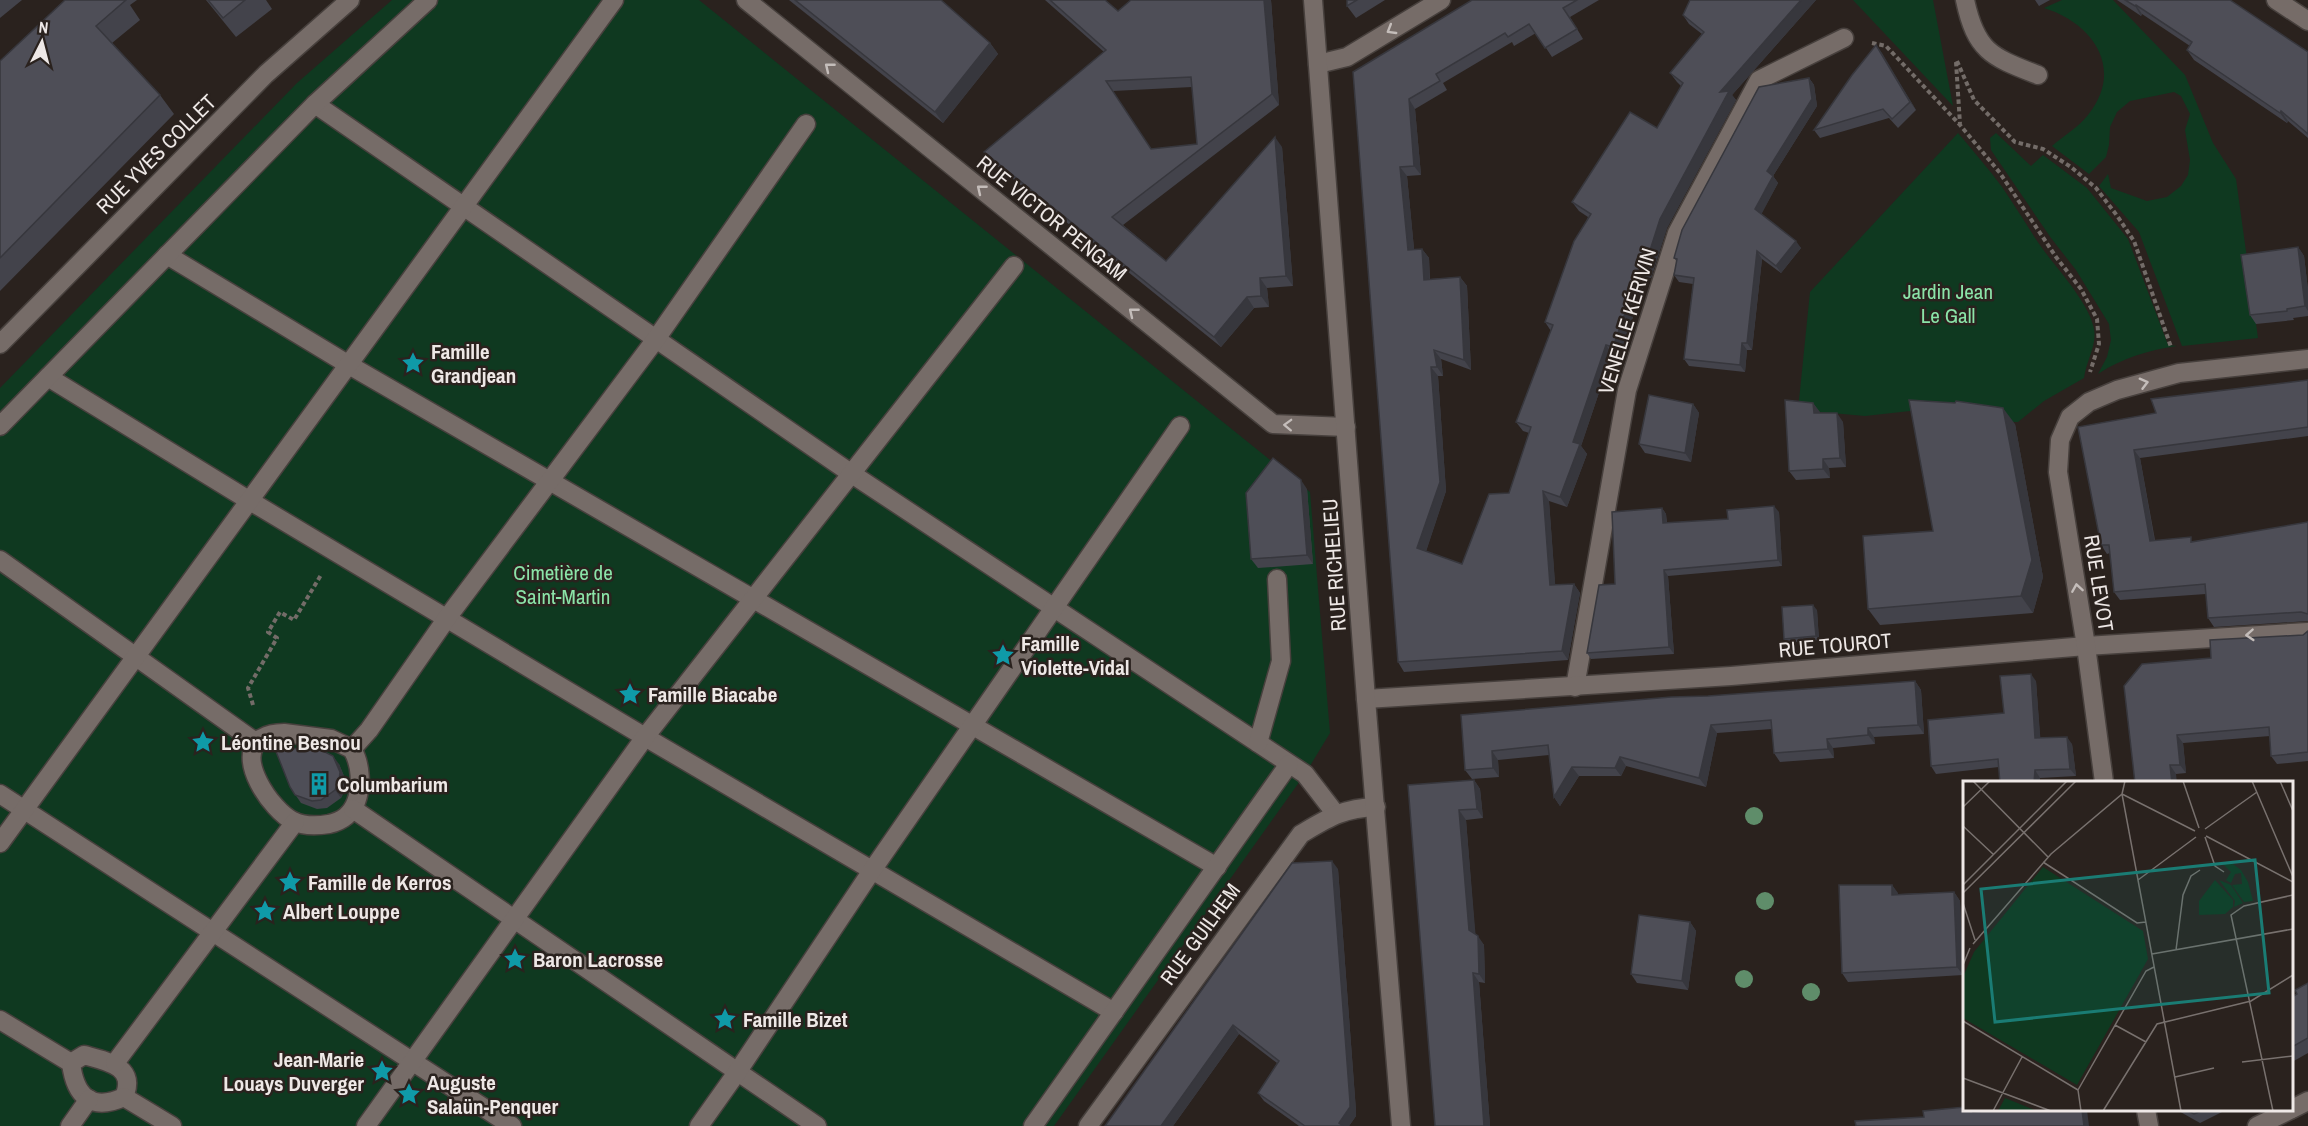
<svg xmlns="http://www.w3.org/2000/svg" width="2308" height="1126" viewBox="0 0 2308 1126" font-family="'Archivo Narrow',sans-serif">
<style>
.green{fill:#0f3920}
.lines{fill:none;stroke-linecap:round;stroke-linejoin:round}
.lane-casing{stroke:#47403d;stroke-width:21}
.street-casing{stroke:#47403d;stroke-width:21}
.secondary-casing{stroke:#47403d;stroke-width:21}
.path{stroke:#736c68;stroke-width:4;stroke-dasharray:4.5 3;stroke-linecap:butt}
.lane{stroke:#766c68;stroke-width:18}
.street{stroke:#766c68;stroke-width:18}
.secondary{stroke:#766c68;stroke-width:18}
.tree{fill:#5f8d6a}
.wall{fill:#43434b;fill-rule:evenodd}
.shaded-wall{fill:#37373d}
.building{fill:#4e4e57;stroke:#37373d;stroke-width:1.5;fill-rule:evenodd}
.oneway{stroke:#c4bdba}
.labels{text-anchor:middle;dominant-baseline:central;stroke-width:5;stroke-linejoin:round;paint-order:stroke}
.street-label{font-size:21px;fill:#eee8e6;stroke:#2a221e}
.park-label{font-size:21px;fill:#8be4a8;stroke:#2a221e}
.poi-label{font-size:21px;font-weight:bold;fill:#eee8e6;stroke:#2a221e;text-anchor:start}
.inset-road{fill:none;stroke:#78716e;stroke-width:1.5}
.view{fill:#1a7c74;fill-opacity:0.15;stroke:#1a7c74;stroke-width:3}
.inset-edge{fill:none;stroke:#eee8e6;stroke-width:3}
</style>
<rect width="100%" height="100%" fill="#2a221e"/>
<g class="green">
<polygon points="392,0 699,0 1310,492 1330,733 1305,774 1054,1126 0,1126 0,388 297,83"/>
<polygon points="1853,0 1933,0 1953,106"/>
<path d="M2062,0H2113L2185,75L2213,143L2236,179L2258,338L2182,346L2139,232L2099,186L2108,174L2111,188L2147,201L2167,197L2181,186L2188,175L2190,160L2185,130L2190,114L2181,96L2174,92L2130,101L2117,112L2110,127L2109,145L2106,157L2089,174L2052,146C2063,136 2079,127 2088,115C2125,69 2093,23 2044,8Z"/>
<path d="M1958,133C1973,151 1988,168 2002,187C2016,207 2028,228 2042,248C2058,270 2089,303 2094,329C2097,346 2086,361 2084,378L2044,401L2018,422H2000L1919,410L1865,416L1798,410L1810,292Z"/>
<path d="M1996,133L2031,166L2043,155L2087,188L2128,239L2168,345L2177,346C2149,350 2122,358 2098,374L2107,357L2111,340L2109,324L2076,270L2051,238L1991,150L1990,138Z"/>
</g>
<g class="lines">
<g class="lane-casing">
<g id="lane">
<polyline points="315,104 852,474 1305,774 1335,813"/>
<polyline points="167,255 349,365 1217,867"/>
<polyline points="48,377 250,501 645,737 1114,1012"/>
<polyline points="0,426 315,104 428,0"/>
<polyline points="0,560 257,743"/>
<path d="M284,733L331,739L352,749C361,764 362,786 356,802C351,815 342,821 329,824C317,826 303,826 293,821C272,811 233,756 262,738C269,734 277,733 284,733Z"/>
<polyline points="1258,743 1281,661 1277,579"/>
<polyline points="352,749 369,730 447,618 656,339 806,124"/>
<polyline points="0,794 512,1126"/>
<polyline points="353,809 817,1126"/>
<polyline points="0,843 614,0"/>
<polyline points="0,1020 71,1063"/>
<path d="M84,1055C106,1061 137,1066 124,1097C91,1112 75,1096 71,1063Z"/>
<polyline points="115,1063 295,822"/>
<polyline points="124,1097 172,1126"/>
<polyline points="70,1126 89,1099"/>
<polyline points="366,1126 645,737 1014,266"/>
<polyline points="699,1126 738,1071 873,869 1180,426"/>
<polyline points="1033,1126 1289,764"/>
</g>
</g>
<g class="street-casing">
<g id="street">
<polyline points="746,0 1273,424 1346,427"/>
<path d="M1965,0C1976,52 1992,57 2038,75"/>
<polyline points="2276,0 2308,21"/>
<polyline points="1318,64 1347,57 1441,0"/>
<polyline points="1575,687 1627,390 1677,233 1759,80 1844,38"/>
<polyline points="1366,699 1731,676 2086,646 2308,632"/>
<polyline points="2104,782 2086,646 2058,472 2060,440 2070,417 2089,402 2117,390 2179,373 2308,359"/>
<polyline points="2292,1109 2308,1101"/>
<polyline points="2146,1110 2149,1126"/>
<path d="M1088,1126L1301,834C1328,818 1343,808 1376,807"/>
<polyline points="2257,1126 2290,1110"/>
</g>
</g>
<g class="secondary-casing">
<g id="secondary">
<polyline points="1313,0 1366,699 1401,1126"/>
<polyline points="0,344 266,74 350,0"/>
</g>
</g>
<g class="path">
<polyline points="1872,43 1886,46 1960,125 2000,173 2056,257 2081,289 2097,319 2099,344 2090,372"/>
<polyline points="1957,61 1974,100 2015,142 2043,149 2071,167 2096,188 2118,217 2134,241 2171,347"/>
<polyline points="1956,62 1960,124"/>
<polyline points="253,705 248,688 277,638 268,632 280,612 294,620 321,575"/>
</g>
<use href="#lane" class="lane"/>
<use href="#street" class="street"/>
<use href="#secondary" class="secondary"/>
</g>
<g class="tree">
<circle cx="1754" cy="816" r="9"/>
<circle cx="1765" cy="901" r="9"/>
<circle cx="1744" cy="979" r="9"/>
<circle cx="1811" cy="992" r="9"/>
</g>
<g class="wall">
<polygon points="0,0 22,0 0,18"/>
<polygon points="65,0 137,0 130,5 140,20 112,43 160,95 174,114 0,291 0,61"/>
<polygon points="206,0 266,0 272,9 236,37"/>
<polygon points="789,0 941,0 990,43 998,54 943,123"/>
<path d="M1045,0H1105L1118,11L1131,0H1271L1279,105L1123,225L1166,261L1282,147L1293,286L1267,288L1269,307L1254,308L1221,347L992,162L984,152L1104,52ZM1192,87L1197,144L1151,149L1113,91Z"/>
<polygon points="1347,0 1385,0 1356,18 1347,6"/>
<polygon points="1472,0 1599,0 1570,17 1583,39 1552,57 1536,33 1514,46 1512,42 1443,83 1447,90 1415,109 1421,175 1407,176 1414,249 1422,249 1429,258 1430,279 1460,277 1467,286 1471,370 1441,359 1443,376 1438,376 1446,491 1426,551 1462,564 1509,493 1529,433 1523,431 1516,422 1551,331 1545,322 1588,217 1579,211 1572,202 1657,128 1681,86 1677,82 1670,73 1702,34 1689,24 1683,15 1690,0 1816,0 1732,95 1736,100 1667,228 1651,278 1647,277 1619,357 1612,354 1581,446 1587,454 1567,507 1549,501 1555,585 1574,584 1580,593 1568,660 1404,672 1398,662 1353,72"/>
<polygon points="2035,0 2050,0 2039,6"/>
<polygon points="2117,0 2230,0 2308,52 2308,138 2288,121 2287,123 2194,60 2187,50 2190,46 2142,14 2141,16"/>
<polygon points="1876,45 1916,110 1898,128 1889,118 1820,138 1814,130"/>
<polygon points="1809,78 1814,85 1817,106 1773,176 1778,183 1761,214 1801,248 1781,273 1762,259 1752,350 1747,350 1745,372 1689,366 1684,359 1693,284 1679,282 1674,275 1677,262 1674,258"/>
<polygon points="2298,247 2304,256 2308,290 2308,316 2293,318 2294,320 2256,324 2250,315"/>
<polygon points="2308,380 2308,436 2140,458 2155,540 2194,542 2308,522 2308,621 2214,627 2208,618 2206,594 2120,600 2114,592 2110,553 2107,554 2101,545 2078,427 2156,413"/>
<polygon points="1813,403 1820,413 1843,422 1846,467 1829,468 1830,478 1796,480 1789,471"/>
<polygon points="1693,404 1699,413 1691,462 1645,453 1639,444"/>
<polygon points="2015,424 2043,577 2033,613 1880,625 1868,609 1933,531"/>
<polygon points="1307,489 1313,564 1258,568 1251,559"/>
<polygon points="1662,508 1666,514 1667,523 1728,519 1779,512 1782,566 1668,576 1674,654 1591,659 1587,653 1615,584"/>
<polygon points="1817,610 1819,640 1787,643 1784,639"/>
<polygon points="2308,631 2308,761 2277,764 2271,756 2270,736 2183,743 2186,773 2176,774 2135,783 2211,658 2303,635"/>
<polygon points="1915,681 1921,690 1924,734 1874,737 1875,744 1833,748 1834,758 1780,762 1774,753 1772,729 1717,733 1706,787 1626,766 1621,776 1579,776 1560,806 1554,797 1549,755 1498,760 1499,777 1472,779 1465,770 1461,715"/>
<polygon points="2036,681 2040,738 2072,744 2076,776 2040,778 2040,783 2000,783 1999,767 1936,774 1931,766 2004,713"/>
<polygon points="339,764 346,781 345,790 341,798 327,808 317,809 301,803 290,787"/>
<polygon points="1474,780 1480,789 1483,818 1466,820 1475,934 1484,945 1485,983 1479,982 1490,1126 1435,1126 1408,785"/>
<polygon points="1338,869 1356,1111 1356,1116 1349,1126 1299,1126 1264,1101 1258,1093 1277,1063 1239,1034 1173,1126 1105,1126"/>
<polygon points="1892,885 1898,894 1954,892 1960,901 1963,975 1848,982 1842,973"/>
<polygon points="1690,922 1696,931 1688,990 1637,983 1631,974"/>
<polygon points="2308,983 2308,1053 2292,1062 2292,997 2297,994"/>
<polygon points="2177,1110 2222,1110 2222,1112 2200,1123"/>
</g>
<g class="shaded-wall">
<polygon points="1264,0 1271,0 1279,105 1272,94"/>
<polygon points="1801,0 1816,0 1732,95 1736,100 1667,228 1651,278 1644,269 1660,219 1720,92"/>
<polygon points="2136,5 2142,14 2141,16 2135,6"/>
<polygon points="990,43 998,54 943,123 935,112"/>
<polygon points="1876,45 1882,53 1916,110 1910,102"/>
<polygon points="1809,78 1814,85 1817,106 1773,176 1778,183 1760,217 1755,209 1767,171"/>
<polygon points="1409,99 1415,109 1421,175 1414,166"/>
<polygon points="2281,111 2288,121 2287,123 2280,113"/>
<polygon points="1275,137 1282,147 1293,286 1286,276"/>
<polygon points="1400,167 1407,176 1415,259 1408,250"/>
<polygon points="1796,241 1801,248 1781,273 1776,266"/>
<polygon points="2298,247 2304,256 2308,290 2308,311 2305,306"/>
<polygon points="1422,249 1429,258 1430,289 1424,280"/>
<polygon points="1757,251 1762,259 1752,350 1747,343"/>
<polygon points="1641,268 1647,277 1619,357 1613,347"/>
<polygon points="1460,277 1467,286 1471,370 1464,360"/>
<polygon points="1260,278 1267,288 1269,307 1261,296"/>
<polygon points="1247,297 1254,308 1221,347 1214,337"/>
<polygon points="1742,343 1747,350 1745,372 1740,365"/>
<polygon points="1606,345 1612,354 1581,446 1587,454 1567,507 1560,497 1573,442"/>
<polygon points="1434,350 1441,359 1443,376 1437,367"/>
<polygon points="1431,367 1438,376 1446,491 1424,558 1417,548"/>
<polygon points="1813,403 1820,412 1820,422 1814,413"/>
<polygon points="1693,404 1699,413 1691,462 1685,453"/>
<polygon points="2003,408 2015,424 2043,577 2033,613 2021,596"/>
<polygon points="1837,413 1843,422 1846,467 1840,458"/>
<polygon points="2134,450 2140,458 2156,549 2150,541"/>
<polygon points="1823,459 1829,468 1830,478 1823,469"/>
<polygon points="1301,480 1307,489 1313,564 1307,555"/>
<polygon points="1543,491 1549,501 1556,595 1550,585"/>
<polygon points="1774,506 1779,512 1782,566 1778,560"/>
<polygon points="1662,508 1666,514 1667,529 1663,523"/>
<polygon points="1664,570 1668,576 1674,654 1669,647"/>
<polygon points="1574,584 1580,593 1568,660 1562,651"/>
<polygon points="1813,605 1817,610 1819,640 1816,636"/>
<polygon points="2031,674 2036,681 2041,746 2035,738"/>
<polygon points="1915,681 1921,690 1924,734 1918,725"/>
<polygon points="1711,725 1717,733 1706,787 1699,778"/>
<polygon points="1868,728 1874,737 1875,744 1868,735"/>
<polygon points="2177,735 2183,743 2186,773 2180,765"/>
<polygon points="2067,737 2072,744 2076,776 2070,769"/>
<polygon points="1827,739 1833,748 1834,758 1828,749"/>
<polygon points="1492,751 1498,760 1499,777 1493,768"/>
<polygon points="333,756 339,764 346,781 345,790 341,798 335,790"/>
<polygon points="1620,757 1626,766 1621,776 1615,768"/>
<polygon points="2170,765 2176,774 2177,783 2172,783"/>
<polygon points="1572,767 1579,776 1560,806 1554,797"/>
<polygon points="2035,770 2040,778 2040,783 2034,783"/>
<polygon points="1474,780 1480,789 1483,818 1477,809"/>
<polygon points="1459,810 1466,820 1476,940 1469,930"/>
<polygon points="1332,861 1338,869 1356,1111 1356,1116 1349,1126 1341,1126 1339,1123"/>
<polygon points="1892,885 1898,893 1898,903 1892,895"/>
<polygon points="1954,892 1960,901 1963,975 1957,967"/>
<polygon points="1690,922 1696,931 1688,990 1682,981"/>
<polygon points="1478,936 1484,945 1485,983 1479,974"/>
<polygon points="1473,973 1479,982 1490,1126 1484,1126"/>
<polygon points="1233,1025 1239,1034 1173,1126 1161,1126"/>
<polygon points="2082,1110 2087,1110 2089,1126 2084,1126"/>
</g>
<g class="building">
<polygon points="65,0 126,0 96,26 160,95 0,258 0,61"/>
<polygon points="208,0 245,0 223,18"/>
<polygon points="795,0 941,0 990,43 935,112"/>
<path d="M1050,0H1105L1118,11L1131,0H1264L1272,94L1112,217L1166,261L1275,137L1286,276L1260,278L1261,296L1247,297L1214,337L984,152L1106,50ZM1191,77L1197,144L1151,149L1106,81Z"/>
<polygon points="1347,0 1357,0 1347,6"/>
<polygon points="1472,0 1577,0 1563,8 1577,29 1545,48 1529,24 1508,37 1505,33 1436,74 1440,81 1409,99 1414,166 1400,167 1408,250 1422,249 1424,280 1460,277 1464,360 1434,350 1437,367 1431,367 1440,482 1417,548 1462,564 1489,494 1509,493 1531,427 1516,422 1553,325 1545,322 1574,241 1591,214 1572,202 1630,112 1657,128 1683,83 1670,73 1704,32 1683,15 1690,0 1801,0 1720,92 1729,91 1660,219 1644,269 1641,268 1613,347 1606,345 1573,442 1580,444 1560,497 1543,491 1550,585 1574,584 1562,651 1398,662 1353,72"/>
<polygon points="2125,0 2230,0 2308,52 2308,134 2281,111 2280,113 2187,50 2192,42 2136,5 2135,6"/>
<polygon points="1876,45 1910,102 1892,119 1883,109 1814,130 1852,75"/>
<polygon points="1809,78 1812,99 1767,171 1773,176 1755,209 1796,241 1776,266 1757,251 1747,343 1742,343 1740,365 1684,359 1694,278 1674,275 1677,259 1674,258 1682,230 1759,87"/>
<polygon points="2298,247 2305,306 2287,309 2287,311 2250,315 2241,255"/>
<polygon points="2308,380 2308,427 2134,450 2150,541 2191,537 2191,542 2308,522 2308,614 2301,612 2208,618 2205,584 2114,592 2109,545 2101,545 2078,427 2156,413 2151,399"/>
<polygon points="1649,395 1693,404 1685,453 1639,444"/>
<polygon points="1785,400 1813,403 1814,413 1837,413 1840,458 1823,459 1823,469 1789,471"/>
<polygon points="1909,400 1955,403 1956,401 2003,408 2032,560 2021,596 1868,609 1863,536 1933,531"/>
<polygon points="1273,458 1301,480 1307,555 1251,559 1246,493"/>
<polygon points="1774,506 1778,560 1664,570 1669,647 1587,653 1599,585 1615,584 1612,512 1662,508 1663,523 1728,519 1727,510"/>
<polygon points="1813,605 1816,636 1784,639 1782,607"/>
<polygon points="2308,631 2308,752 2271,756 2269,727 2177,735 2180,765 2170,765 2172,783 2135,783 2124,686 2142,664 2211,658 2210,640 2303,635"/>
<polygon points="2031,674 2035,738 2067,737 2070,769 2035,770 2034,783 2000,783 1998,759 1931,766 1928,720 2004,713 2000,676"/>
<polygon points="1915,681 1918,725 1868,728 1868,735 1827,739 1828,749 1774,753 1771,720 1711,725 1699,778 1620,757 1615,768 1572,767 1554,797 1548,745 1492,751 1493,768 1465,770 1461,715 1671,697 1708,696"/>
<polygon points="317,748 333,756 340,772 339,781 335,790 321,800 312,801 295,795 290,787 275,749"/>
<polygon points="1474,780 1477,809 1459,810 1469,930 1478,936 1479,974 1473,973 1484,1126 1435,1126 1408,785"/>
<polygon points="1332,861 1350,1102 1350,1107 1339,1123 1343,1126 1305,1126 1258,1093 1279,1061 1233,1025 1161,1126 1105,1126 1292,863"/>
<polygon points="1839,885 1892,885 1892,895 1954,892 1957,967 1842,973"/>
<polygon points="1639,915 1690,922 1682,981 1631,974"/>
<polygon points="2308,983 2308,1038 2292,1047 2292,997 2297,994 2295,990"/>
<polygon points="1965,1107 1965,1110 1973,1110 1973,1112 1997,1110 2082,1110 2084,1126 1856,1126 1855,1121 1924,1117 1923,1111"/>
<polygon points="2186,1110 2204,1110 2194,1114"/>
</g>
<defs><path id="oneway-chevron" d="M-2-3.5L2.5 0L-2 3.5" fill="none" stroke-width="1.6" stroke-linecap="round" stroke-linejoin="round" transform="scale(1.5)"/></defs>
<g class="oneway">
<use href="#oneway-chevron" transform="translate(1391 30) rotate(149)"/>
<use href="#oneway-chevron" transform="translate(829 67) rotate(-141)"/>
<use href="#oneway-chevron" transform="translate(981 189) rotate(-141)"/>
<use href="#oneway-chevron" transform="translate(1133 312) rotate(-141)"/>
<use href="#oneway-chevron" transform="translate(2144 383) rotate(-15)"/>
<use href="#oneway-chevron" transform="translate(1288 425) rotate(-178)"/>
<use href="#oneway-chevron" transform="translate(2077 588) rotate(-99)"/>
<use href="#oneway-chevron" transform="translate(2250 635) rotate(176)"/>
</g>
<defs>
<g id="sight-bare" transform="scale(1.8)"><path d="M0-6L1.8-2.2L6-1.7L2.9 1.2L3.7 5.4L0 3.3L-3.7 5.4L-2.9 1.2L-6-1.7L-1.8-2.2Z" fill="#0f9aa8" stroke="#2a221e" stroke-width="2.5" paint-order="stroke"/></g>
<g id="building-bare" transform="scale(1.8)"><path d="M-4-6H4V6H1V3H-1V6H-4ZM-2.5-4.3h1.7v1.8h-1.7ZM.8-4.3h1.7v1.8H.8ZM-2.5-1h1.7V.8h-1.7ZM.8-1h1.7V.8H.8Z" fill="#0f9aa8" stroke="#2a221e" stroke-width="2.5" paint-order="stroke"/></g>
</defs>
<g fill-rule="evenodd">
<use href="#sight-bare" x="413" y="363"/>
<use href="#sight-bare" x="1003" y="655"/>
<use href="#sight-bare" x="630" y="694"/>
<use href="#sight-bare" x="203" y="742"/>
<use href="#building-bare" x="319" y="784"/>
<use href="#sight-bare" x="290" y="882"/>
<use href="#sight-bare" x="265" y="911"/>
<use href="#sight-bare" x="515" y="959"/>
<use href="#sight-bare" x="725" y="1019"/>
<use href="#sight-bare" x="382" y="1071"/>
<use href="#sight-bare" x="409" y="1094"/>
</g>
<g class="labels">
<g class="street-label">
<text transform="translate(156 154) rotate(-45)">RUE YVES COLLET</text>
<text transform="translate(1052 218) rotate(39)">RUE VICTOR PENGAM</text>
<text transform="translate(1627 321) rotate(-73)">VENELLE KÉRIVIN</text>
<text transform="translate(1334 565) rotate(-94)">RUE RICHELIEU</text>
<text transform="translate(2099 583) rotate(81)">RUE LEVOT</text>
<text transform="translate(1835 645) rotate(-5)">RUE TOUROT</text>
<text transform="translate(1200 934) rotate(-54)">RUE GUILHEM</text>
</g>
<g class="park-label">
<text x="1948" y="291">Jardin Jean<tspan x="1948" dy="24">Le Gall</tspan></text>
<text x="563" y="572">Cimetière de<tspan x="563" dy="24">Saint-Martin</tspan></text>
</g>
<g class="poi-label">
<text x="431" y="351">Famille<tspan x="431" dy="24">Grandjean</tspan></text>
<text x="1021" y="643">Famille<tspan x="1021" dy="24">Violette-Vidal</tspan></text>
<text x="648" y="694">Famille Biacabe</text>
<text x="221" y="742">Léontine Besnou</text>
<text x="337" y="784">Columbarium</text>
<text x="308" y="882">Famille de Kerros</text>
<text x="283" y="911">Albert Louppe</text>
<text x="533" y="959">Baron Lacrosse</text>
<text x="743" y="1019">Famille Bizet</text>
<text x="364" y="1059" text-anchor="end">Jean-Marie<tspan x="364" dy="24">Louays Duverger</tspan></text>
<text x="427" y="1082">Auguste<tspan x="427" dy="24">Salaün-Penquer</tspan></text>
</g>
</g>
<g transform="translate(1963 781)">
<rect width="330" height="330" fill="#2a221e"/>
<path d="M266,80L278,89L285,101L290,120L281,121L269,104L279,103L278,92L272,93L268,102L263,99L268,91L260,83ZM80,86L180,150L185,178L114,304L0,237V196L11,171ZM252,99L270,119V126L262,133L236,134V120ZM256,99L268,104L280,122L271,126L272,120ZM42,317L74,330H35Z" fill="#0f3920"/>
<path class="inset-road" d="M10,0L85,76M220,0L236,47M289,0L330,96M317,0L330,30M159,13L218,330M159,13L232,50M0,26L27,0M0,45L31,74M242,48L294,11M243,55L330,101M242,56L252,85L261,91M80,81L174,142L183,141M175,99L233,56M0,104L104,0M0,112L113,0M0,122L12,159M10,163L88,73L159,13L162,0M213,169L220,114L228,95L237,89M189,173L330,148M0,184L7,167M0,240L115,309M152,244L183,261M279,281L330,275M212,296L251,287M0,297L88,330M115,309L183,190L191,186M115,309L118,330M30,330L59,276M140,330L194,243L288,220L330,194M310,330L268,134L281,125L330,114"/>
<path class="view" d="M292,79L306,212L32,241L18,108Z"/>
<rect width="330" height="330" class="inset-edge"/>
</g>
<g transform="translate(42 42) rotate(6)" stroke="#2a221e" stroke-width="4.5" paint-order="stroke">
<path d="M0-4.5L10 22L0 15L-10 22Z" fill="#eee8e6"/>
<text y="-9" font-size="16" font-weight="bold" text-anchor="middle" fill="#eee8e6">N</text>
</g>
</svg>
